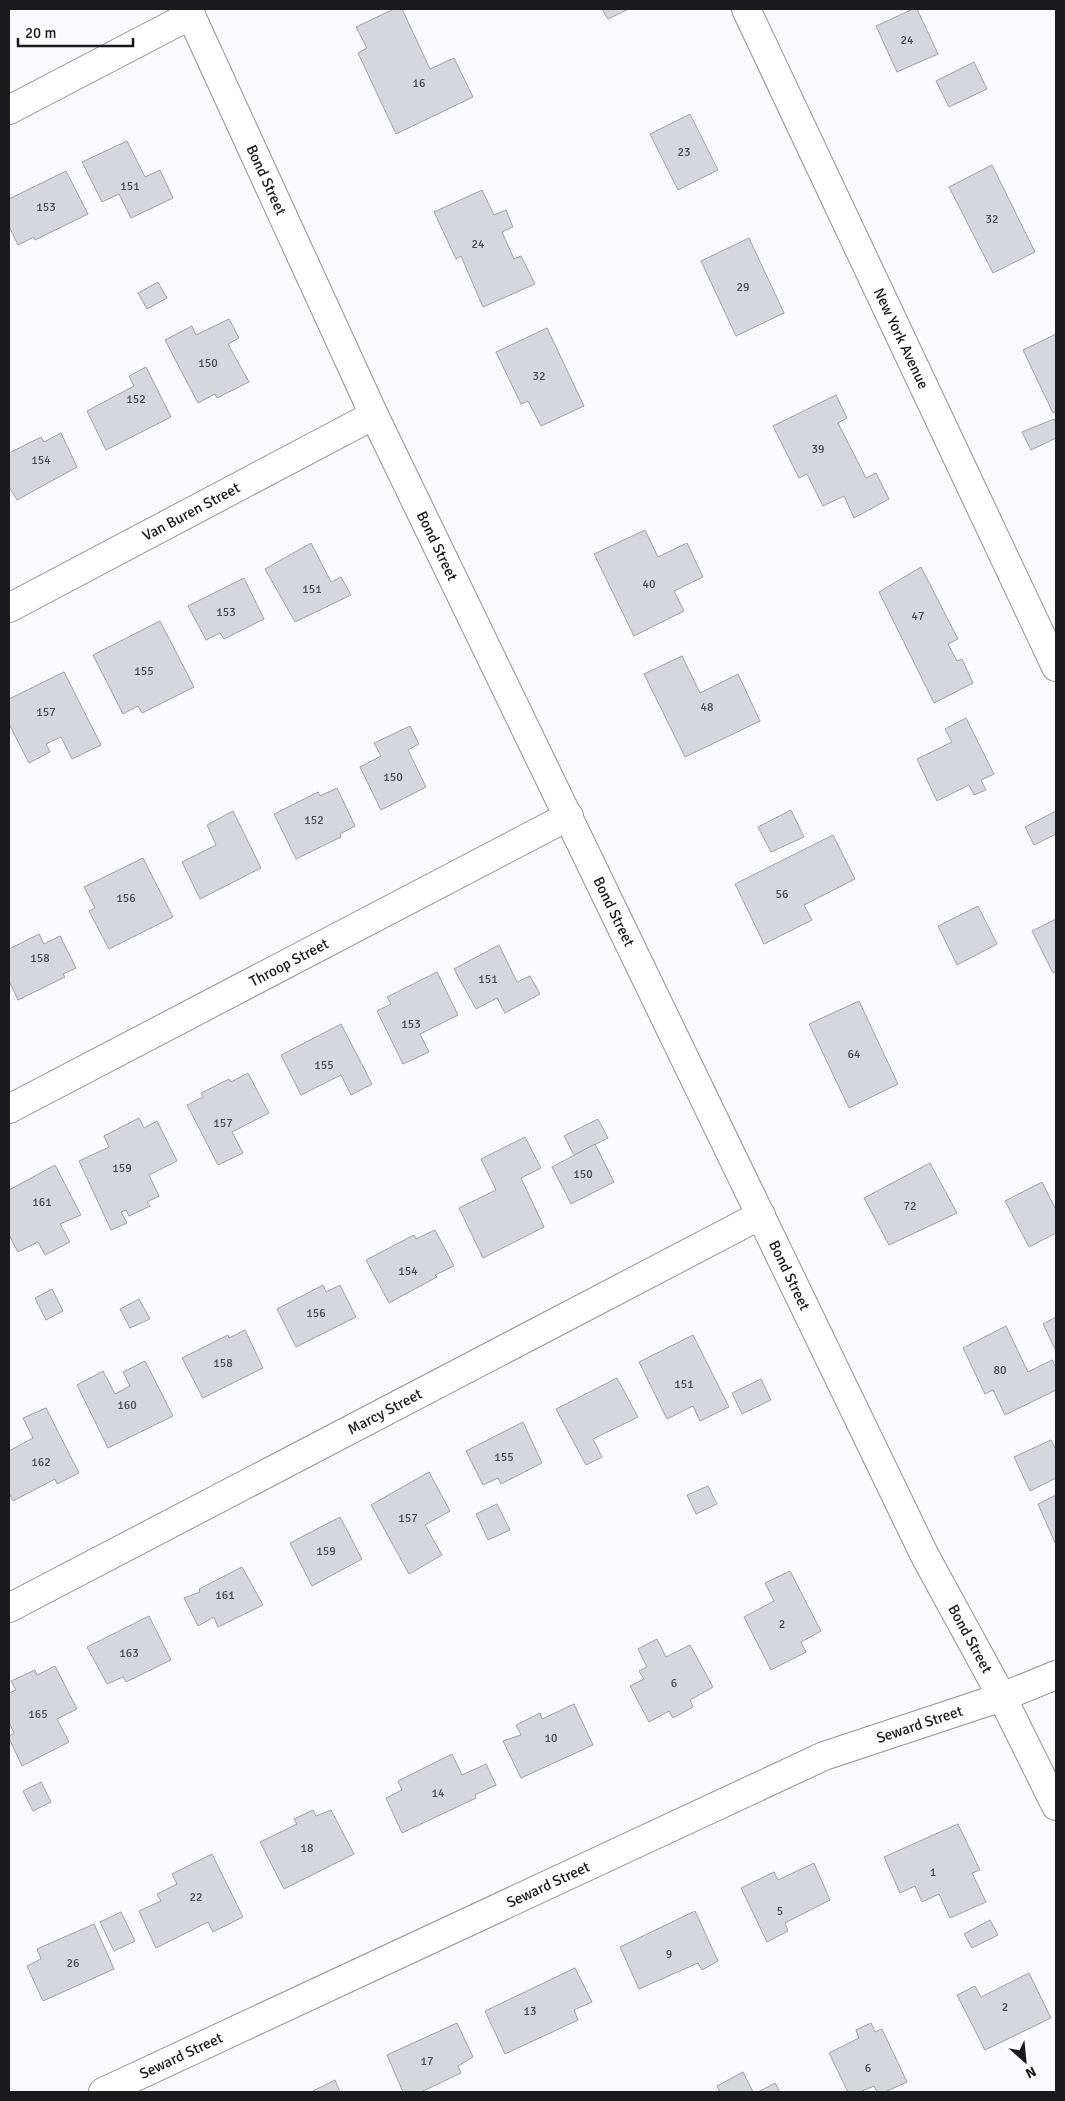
<svg xmlns="http://www.w3.org/2000/svg" width="1065" height="2101" viewBox="0 0 1065 2101" font-family="Signika,sans-serif">
<style>
.building{fill:#d6d7dc;stroke:#a0a0a5}
.lines{fill:none;stroke-linecap:round;stroke-linejoin:round}
.minor-casing{stroke:#919196;stroke-width:30}
.minor{stroke:#fff;stroke-width:28}
.labels{text-anchor:middle;dominant-baseline:central;stroke-width:5;stroke-linejoin:round;paint-order:stroke}
.number-label{font-size:12px;fill:#49494c}
.street-label{font-size:15px;fill:#1a1a1c;stroke:#fff}
</style>
<rect width="100%" height="100%" fill="#f9f9ff"/>
<g class="building">
<polygon points="394,9 402,9 430,69 454,58 473,97 396,134 358,53 367,48 356,27"/>
<polygon points="602,9 629,9 608,19"/>
<polygon points="913,9 917,9 938,54 897,72 876,26"/>
<polygon points="974,62 987,89 949,107 936,81"/>
<polygon points="690,114 718,170 678,190 650,134"/>
<polygon points="127,141 145,177 160,170 173,198 131,218 119,194 102,202 82,162"/>
<polygon points="992,165 1035,252 993,273 949,187"/>
<polygon points="66,171 88,214 35,240 34,237 18,245 9,226 9,199"/>
<polygon points="482,190 494,215 506,210 513,227 502,232 514,259 521,256 535,284 483,307 461,256 456,259 434,212"/>
<polygon points="749,238 784,313 736,336 701,261"/>
<polygon points="158,282 167,298 147,309 138,293"/>
<polygon points="229,319 239,338 228,344 249,382 217,398 215,394 198,403 165,340 192,326 196,335"/>
<polygon points="547,328 584,406 541,426 528,401 521,404 496,352"/>
<polygon points="1056,334 1056,411 1053,413 1023,350"/>
<polygon points="146,367 171,417 106,450 87,411 134,386 129,376"/>
<polygon points="836,395 847,418 838,423 866,478 876,473 889,499 854,518 844,496 823,506 807,474 799,478 773,426"/>
<polygon points="1054,419 1056,423 1056,438 1031,450 1022,432"/>
<polygon points="61,433 77,467 17,500 9,487 9,453 41,437 44,442"/>
<polygon points="645,530 658,557 687,543 703,577 674,591 684,611 634,636 594,554"/>
<polygon points="311,543 331,582 341,577 351,595 295,622 265,569"/>
<polygon points="921,567 958,639 948,644 957,661 962,659 973,683 934,703 879,592"/>
<polygon points="244,578 264,619 224,639 220,633 206,640 188,606"/>
<polygon points="160,621 194,687 142,713 138,706 123,714 93,655"/>
<polygon points="682,656 700,693 738,674 760,721 685,757 644,674"/>
<polygon points="64,672 101,745 72,759 61,737 46,744 50,752 29,763 9,724 9,699"/>
<polygon points="966,718 994,774 981,780 986,790 974,795 969,785 937,801 917,759 952,742 945,729"/>
<polygon points="410,726 419,744 408,750 426,787 381,810 360,767 381,756 374,743"/>
<polygon points="337,788 355,826 340,834 341,837 296,859 274,814 318,792 320,796"/>
<polygon points="791,810 804,837 771,852 758,827"/>
<polygon points="233,811 261,868 200,899 182,862 216,845 207,825"/>
<polygon points="1056,811 1056,834 1034,845 1025,827"/>
<polygon points="833,835 855,879 804,905 812,920 764,944 735,884"/>
<polygon points="143,858 173,917 109,949 89,911 95,908 84,887"/>
<polygon points="978,906 997,944 957,965 938,926"/>
<polygon points="1056,919 1056,971 1053,973 1032,931"/>
<polygon points="39,934 44,944 60,936 76,968 63,974 65,977 18,1000 9,981 9,949"/>
<polygon points="499,945 517,982 530,976 540,994 505,1013 497,998 476,1009 454,969"/>
<polygon points="437,972 458,1015 420,1034 429,1052 403,1064 377,1011 391,1004 387,997"/>
<polygon points="859,1001 898,1084 849,1108 809,1024"/>
<polygon points="341,1024 372,1084 351,1095 341,1075 301,1095 281,1055"/>
<polygon points="248,1073 269,1113 232,1132 243,1153 218,1165 187,1105 203,1097 201,1093 229,1079 231,1082"/>
<polygon points="139,1118 144,1128 157,1121 177,1161 149,1175 159,1196 147,1202 150,1206 129,1216 126,1210 121,1212 127,1223 111,1230 79,1161 109,1147 104,1136"/>
<polygon points="598,1119 608,1138 574,1155 564,1136"/>
<polygon points="525,1137 541,1168 521,1178 544,1227 483,1258 459,1208 496,1190 481,1159"/>
<polygon points="595,1144 614,1182 571,1204 552,1167"/>
<polygon points="930,1163 957,1213 889,1245 864,1198"/>
<polygon points="55,1165 81,1215 60,1224 70,1242 45,1255 38,1242 18,1252 9,1235 9,1190"/>
<polygon points="1042,1182 1056,1210 1056,1233 1029,1247 1005,1201"/>
<polygon points="435,1230 454,1266 435,1275 437,1277 389,1303 366,1260 414,1235 416,1239"/>
<polygon points="323,1285 326,1292 340,1285 356,1317 296,1347 277,1309"/>
<polygon points="52,1289 63,1311 46,1320 35,1298"/>
<polygon points="139,1299 150,1319 130,1328 120,1309"/>
<polygon points="1056,1317 1056,1351 1043,1324"/>
<polygon points="1006,1326 1028,1372 1052,1360 1056,1368 1056,1390 1005,1415 993,1390 985,1394 963,1348"/>
<polygon points="245,1330 263,1368 203,1398 182,1358 228,1335 229,1338"/>
<polygon points="693,1335 729,1407 700,1421 693,1406 667,1419 639,1362"/>
<polygon points="145,1361 173,1416 108,1448 77,1385 103,1371 115,1394 130,1386 123,1372"/>
<polygon points="617,1378 638,1417 593,1439 602,1457 586,1465 556,1409"/>
<polygon points="761,1379 771,1400 742,1414 732,1393"/>
<polygon points="46,1408 79,1473 57,1484 55,1479 13,1501 9,1493 9,1451 33,1438 23,1418"/>
<polygon points="523,1422 542,1463 501,1484 498,1478 483,1485 466,1451"/>
<polygon points="1051,1440 1056,1450 1056,1478 1030,1491 1014,1457"/>
<polygon points="429,1472 450,1511 425,1525 442,1555 409,1574 371,1505"/>
<polygon points="708,1486 717,1504 696,1514 687,1495"/>
<polygon points="1056,1495 1056,1545 1038,1504"/>
<polygon points="497,1504 510,1530 488,1540 476,1514"/>
<polygon points="340,1517 362,1559 312,1586 290,1543"/>
<polygon points="242,1567 263,1605 218,1627 214,1617 198,1626 184,1598 200,1592 199,1589"/>
<polygon points="790,1571 821,1631 801,1642 806,1652 771,1670 744,1617 774,1601 765,1583"/>
<polygon points="149,1616 171,1660 126,1682 123,1677 107,1684 87,1647"/>
<polygon points="657,1639 666,1657 690,1645 713,1687 690,1700 693,1707 673,1718 669,1711 649,1722 630,1686 644,1679 639,1671 647,1667 638,1649"/>
<polygon points="55,1666 77,1709 57,1719 69,1742 22,1766 9,1738 9,1736 14,1733 9,1722 9,1693 16,1690 11,1681 35,1670 37,1675"/>
<polygon points="574,1704 593,1745 521,1778 503,1741 521,1735 516,1725 540,1713 542,1719"/>
<polygon points="452,1754 462,1775 486,1764 496,1785 475,1795 476,1798 402,1833 386,1798 402,1790 398,1781"/>
<polygon points="41,1782 51,1802 33,1811 23,1791"/>
<polygon points="313,1810 316,1816 331,1810 354,1854 284,1889 260,1842 297,1824 294,1819"/>
<polygon points="958,1824 980,1870 972,1873 986,1902 950,1918 939,1894 922,1902 915,1886 900,1893 884,1857"/>
<polygon points="212,1854 243,1917 213,1932 208,1922 156,1948 139,1911 161,1901 157,1894 177,1884 172,1874"/>
<polygon points="814,1863 830,1900 785,1923 788,1931 767,1942 741,1888 774,1872 778,1880"/>
<polygon points="695,1911 718,1961 702,1970 698,1963 639,1989 620,1947"/>
<polygon points="121,1912 135,1941 114,1951 100,1922"/>
<polygon points="990,1920 998,1935 972,1948 964,1934"/>
<polygon points="94,1924 114,1969 43,2001 27,1966 41,1959 37,1949"/>
<polygon points="575,1968 592,2002 574,2010 578,2020 505,2054 485,2011"/>
<polygon points="1029,1973 1051,2018 985,2050 957,1995 975,1986 981,1997"/>
<polygon points="457,2023 473,2057 458,2066 461,2073 421,2092 403,2092 387,2055"/>
<polygon points="871,2023 875,2032 882,2029 907,2082 885,2092 877,2092 874,2086 860,2092 848,2092 829,2053 859,2038 856,2030"/>
<polygon points="743,2072 753,2092 720,2092 717,2086"/>
<polygon points="335,2080 340,2092 311,2092"/>
<polygon points="775,2083 780,2092 758,2092"/>
</g>
<g class="lines">
<g class="minor-casing">
<g id="minor">
<path id="s1" d="M188,9L374,415L925,1556L1002,1697L1056,1806"/>
<path id="s2" d="M746,9L1056,667"/>
<polyline points="9,110 191,15"/>
<path id="s3" d="M9,608L374,415"/>
<path id="s4" d="M9,1109L569,816"/>
<path id="s5" d="M9,1608L761,1215"/>
<path id="s6" d="M103,2092L824,1756L1002,1697L1056,1675"/>
</g>
</g>
<use href="#minor" class="minor"/>
</g>
<g class="labels">
<g class="number-label">
<text x="907" y="40">24</text>
<text x="419" y="83">16</text>
<text x="684" y="152">23</text>
<text x="130" y="186">151</text>
<text x="46" y="207">153</text>
<text x="992" y="219">32</text>
<text x="478" y="244">24</text>
<text x="743" y="287">29</text>
<text x="208" y="363">150</text>
<text x="539" y="376">32</text>
<text x="136" y="399">152</text>
<text x="818" y="449">39</text>
<text x="41" y="460">154</text>
<text x="649" y="584">40</text>
<text x="312" y="589">151</text>
<text x="226" y="612">153</text>
<text x="918" y="616">47</text>
<text x="144" y="671">155</text>
<text x="707" y="707">48</text>
<text x="46" y="712">157</text>
<text x="393" y="777">150</text>
<text x="314" y="820">152</text>
<text x="782" y="894">56</text>
<text x="126" y="898">156</text>
<text x="40" y="958">158</text>
<text x="488" y="979">151</text>
<text x="411" y="1024">153</text>
<text x="854" y="1054">64</text>
<text x="324" y="1065">155</text>
<text x="223" y="1123">157</text>
<text x="122" y="1168">159</text>
<text x="583" y="1174">150</text>
<text x="42" y="1202">161</text>
<text x="910" y="1206">72</text>
<text x="408" y="1271">154</text>
<text x="316" y="1313">156</text>
<text x="223" y="1363">158</text>
<text x="1000" y="1370">80</text>
<text x="684" y="1384">151</text>
<text x="127" y="1405">160</text>
<text x="504" y="1457">155</text>
<text x="41" y="1462">162</text>
<text x="408" y="1518">157</text>
<text x="326" y="1551">159</text>
<text x="225" y="1595">161</text>
<text x="782" y="1624">2</text>
<text x="129" y="1653">163</text>
<text x="674" y="1683">6</text>
<text x="38" y="1714">165</text>
<text x="551" y="1738">10</text>
<text x="438" y="1793">14</text>
<text x="307" y="1848">18</text>
<text x="933" y="1872">1</text>
<text x="196" y="1897">22</text>
<text x="780" y="1911">5</text>
<text x="669" y="1954">9</text>
<text x="73" y="1963">26</text>
<text x="1005" y="2007">2</text>
<text x="530" y="2011">13</text>
<text x="427" y="2061">17</text>
<text x="868" y="2068">6</text>
</g>
<g class="street-label">
<text stroke="none"><textPath href="#s1" startOffset="188">Bond Street</textPath></text>
<text stroke="none"><textPath href="#s2" startOffset="364">New York Avenue</textPath></text>
<text stroke="none"><textPath href="#s3" startOffset="206">Van Buren Street</textPath></text>
<text stroke="none"><textPath href="#s1" startOffset="592">Bond Street</textPath></text>
<text stroke="none"><textPath href="#s1" startOffset="998">Bond Street</textPath></text>
<text stroke="none"><textPath href="#s4" startOffset="316">Throop Street</textPath></text>
<text stroke="none"><textPath href="#s1" startOffset="1402">Bond Street</textPath></text>
<text stroke="none"><textPath href="#s5" startOffset="424">Marcy Street</textPath></text>
<text stroke="none"><textPath href="#s1" startOffset="1808">Bond Street</textPath></text>
<text stroke="none"><textPath href="#s6" startOffset="896">Seward Street</textPath></text>
<text stroke="none"><textPath href="#s6" startOffset="491">Seward Street</textPath></text>
<text stroke="none"><textPath href="#s6" startOffset="86">Seward Street</textPath></text>
</g>
</g>
<rect width="1065" height="2101" fill="none" stroke="#1a1a1c" stroke-width="20"/>
<g transform="translate(1025 2061) rotate(153)" stroke="#ffffff" stroke-width="4" paint-order="stroke">
<path d="M0-4L9 19L0 12L-9 19Z" fill="#1a1a1c"/>
<text y="-8" font-size="14" font-weight="bold" text-anchor="middle" fill="#1a1a1c">N</text>
</g>
<path d="M18 38v8h115v-8" fill="none" stroke="#1a1a1c" stroke-width="2.5"/>
<text x="25" y="38" font-size="15" fill="#1a1a1c" stroke="#ffffff" stroke-width="4" paint-order="stroke">20 m</text>
</svg>
